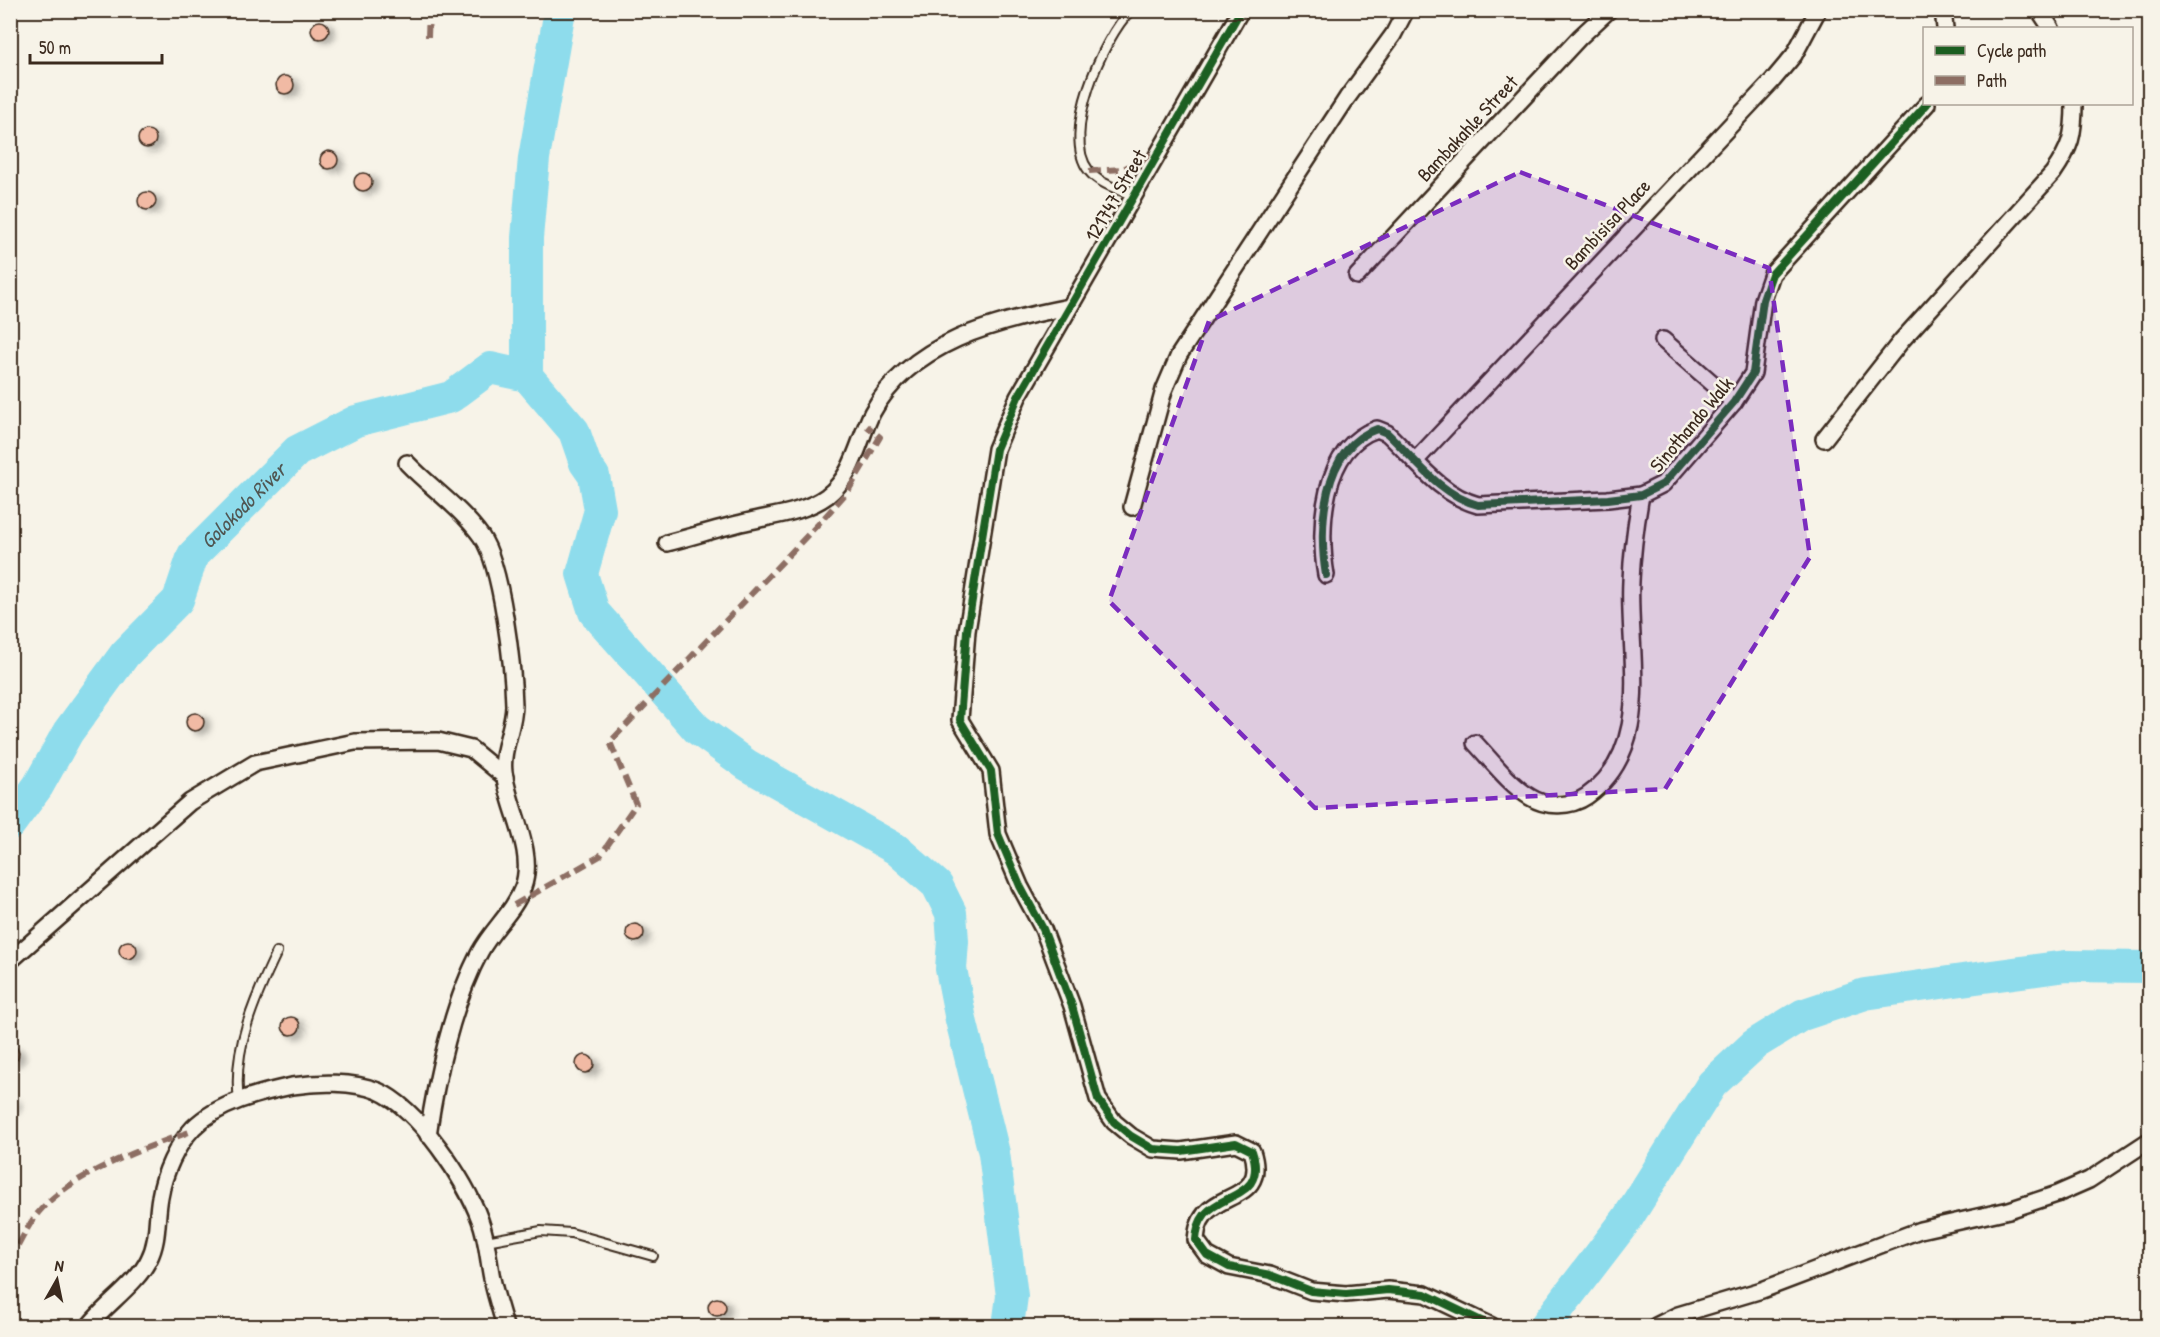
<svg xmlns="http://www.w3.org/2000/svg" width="2160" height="1337" viewBox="0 0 2160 1337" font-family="'Patrick Hand',sans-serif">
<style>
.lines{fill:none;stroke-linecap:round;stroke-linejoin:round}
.river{stroke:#8edcec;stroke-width:32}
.building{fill:#f1baa4;stroke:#3b2a1e;stroke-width:1.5;filter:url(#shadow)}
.service-casing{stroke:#3b2a1e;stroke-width:12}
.minor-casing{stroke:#3b2a1e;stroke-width:20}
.service{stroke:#f7f3e8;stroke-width:8}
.minor{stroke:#f7f3e8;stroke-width:15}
.quiet{stroke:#8d6e63;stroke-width:6;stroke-dasharray:12 6;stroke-linecap:butt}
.cycleway-casing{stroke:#f7f3e8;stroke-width:11}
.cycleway{stroke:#1b5e20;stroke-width:8}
.marked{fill:#7b2cbf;fill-opacity:0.2;stroke:#7b2cbf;stroke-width:4.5;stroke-dasharray:12 8;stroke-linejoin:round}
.labels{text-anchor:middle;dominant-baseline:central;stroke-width:5;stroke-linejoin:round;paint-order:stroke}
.street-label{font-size:20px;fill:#3b2a1e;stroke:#f7f3e8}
.water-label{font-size:21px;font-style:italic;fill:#505652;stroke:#f7f3e8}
</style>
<defs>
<filter id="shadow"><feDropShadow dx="6" dy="3.5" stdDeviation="3" flood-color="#0004"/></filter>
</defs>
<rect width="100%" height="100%" fill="#f7f3e8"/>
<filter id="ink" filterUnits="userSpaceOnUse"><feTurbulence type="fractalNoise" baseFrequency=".0167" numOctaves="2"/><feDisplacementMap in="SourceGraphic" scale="12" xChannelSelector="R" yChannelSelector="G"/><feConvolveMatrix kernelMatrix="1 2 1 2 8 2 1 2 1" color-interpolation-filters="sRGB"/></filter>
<g filter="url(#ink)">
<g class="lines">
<g class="river">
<polyline points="560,10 534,158 527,238 527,376 574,431 585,463 594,476 600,510 582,574 594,612 697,729 747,765 896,849 937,885 951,913 953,941 951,969 961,1020 994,1153 1012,1296 1008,1326"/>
<path id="s1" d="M10,824L38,786L68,732L125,654L178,600L193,555L297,451L356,421L451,397L490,368L527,376"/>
<polyline points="1545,1326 1627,1219 1712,1084 1755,1044 1802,1015 1865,994 1969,979 2066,966 2150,967"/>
</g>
</g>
<g class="building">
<circle cx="320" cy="30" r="9"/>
<circle cx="285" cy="85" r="9"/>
<circle cx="147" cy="139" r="9"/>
<circle cx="329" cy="160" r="9"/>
<circle cx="363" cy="182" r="9"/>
<circle cx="147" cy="201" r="9"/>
<circle cx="195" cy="722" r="9"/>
<circle cx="635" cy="933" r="9"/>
<circle cx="128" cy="950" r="9"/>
<circle cx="291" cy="1026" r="9"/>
<polygon points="10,1045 17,1048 19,1053 18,1059 10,1063"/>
<circle cx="585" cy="1064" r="9"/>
<polygon points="10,1096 16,1103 10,1112"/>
<circle cx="717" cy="1307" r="9"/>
</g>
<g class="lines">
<g class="service-casing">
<g id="service">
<path d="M1131,10C1103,38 1060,135 1089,171C1099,184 1119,189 1133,196"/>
<path d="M239,1101C232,1049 255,998 277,952"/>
<polyline points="486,1241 541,1231 571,1233 653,1256"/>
</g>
</g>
<g class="minor-casing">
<g id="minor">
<path d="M1241,10L1018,397L996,449L967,631L960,720L991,771L998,834L1020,886L1043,929L1072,1006L1098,1099L1114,1122L1131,1136L1153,1149L1181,1151L1236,1143L1252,1151C1267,1197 1224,1192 1205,1214C1198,1223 1197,1230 1196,1240L1207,1255L1229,1267L1270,1275L1311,1291L1346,1294L1388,1290L1425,1294L1492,1326"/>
<polyline points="1943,10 1945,28"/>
<polyline points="2039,10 2051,28"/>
<polyline points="1357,276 1580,37 1609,10"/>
<polyline points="1663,340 1734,402"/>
<path d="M1824,439L1902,340L2053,173C2071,147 2074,135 2074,104"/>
<polyline points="1416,460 1773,80 1794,55 1818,10"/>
<path d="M407,463C431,488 460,507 481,536C502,565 513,667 514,705C514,728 501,749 504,772C508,808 536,851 523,887C514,912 492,929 480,952C453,1002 436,1078 428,1135"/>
<polyline points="1132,507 1164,390 1179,355 1347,98 1393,35 1406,10"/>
<path d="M667,543C695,536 722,527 750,521C776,515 805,512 827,496C854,475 858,441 872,413C910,342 996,321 1069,307"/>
<path d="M1326,575C1318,529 1322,447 1377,429L1387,433C1415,459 1440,495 1478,505L1608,499L1641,495L1663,484L1734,402L1753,373L1763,300L1772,274L1927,104"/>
<path d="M1475,743C1492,761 1509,784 1530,797C1547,808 1571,807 1587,796C1656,747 1627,652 1631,581C1632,552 1636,523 1641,495"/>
<polyline points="10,961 190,802 255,763 355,742 438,741 471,749 505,777"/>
<path d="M89,1326C105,1305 138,1283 149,1259C159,1240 156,1218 160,1197C164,1173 176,1146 193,1128C218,1103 259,1093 292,1086C318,1082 353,1081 378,1091C418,1108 466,1181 480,1220C488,1241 488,1262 493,1283C496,1297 501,1312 505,1326"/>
<polyline points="1656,1326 1678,1315 1762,1290 1920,1230 2009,1210 2057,1194 2089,1180 2150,1140"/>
</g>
</g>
<use href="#service" class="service"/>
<use href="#minor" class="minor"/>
<g class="quiet">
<polyline points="428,37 429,10"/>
<polyline points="1089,171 1123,169 1156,152"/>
<polyline points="514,905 600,856 636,804 610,742 823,519 848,491 880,437 867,426"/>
<path d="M10,1261C19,1245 27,1226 38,1213C68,1175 147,1147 192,1131"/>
</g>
<g class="cycleway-casing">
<g id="cycleway">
<path d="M1241,10L1018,397L996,449L967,631L960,720L991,771L998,834L1020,886L1043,929L1072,1006L1098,1099L1114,1122L1131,1136L1153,1149L1181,1151L1236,1143L1252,1151C1267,1197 1224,1192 1205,1214C1198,1223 1197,1230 1196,1240L1207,1255L1229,1267L1270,1275L1311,1291L1346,1294L1388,1290L1425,1294L1492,1326"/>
<path d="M1326,575C1318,529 1322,447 1377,429L1387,433C1415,459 1440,495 1478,505L1608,499L1641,495L1663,484L1734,402L1753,373L1763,300L1772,274L1927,104"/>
</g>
</g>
<use href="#cycleway" class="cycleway"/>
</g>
</g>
<path class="marked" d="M1520,172L1769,268L1810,557L1665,789L1315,808L1109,601L1209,321Z"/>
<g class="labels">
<g class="street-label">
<text transform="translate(1467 128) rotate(-47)">Bambakahle Street</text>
<text transform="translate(1115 195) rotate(-60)">121747 Street</text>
<text transform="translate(1607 224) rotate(-47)">Bambisisa Place</text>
<text transform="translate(1691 424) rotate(-50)">Sinothando Walk</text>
</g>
<g class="water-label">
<text stroke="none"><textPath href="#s1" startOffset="399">Golokodo River</textPath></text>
</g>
</g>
<rect width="2160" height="1337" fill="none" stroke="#f7f3e8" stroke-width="36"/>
<rect x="18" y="18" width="2124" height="1301" fill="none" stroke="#3b2a1e" stroke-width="2" filter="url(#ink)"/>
<rect x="1923" y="27" width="210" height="78" fill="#f7f3e8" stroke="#aca397" stroke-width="1.5"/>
<rect x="1935" y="46" width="30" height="9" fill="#1b5e20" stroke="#aca397" stroke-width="1.5"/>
<text x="1977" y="57" font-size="18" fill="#3b2a1e">Cycle path</text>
<rect x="1935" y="76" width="30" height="9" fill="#8d6e63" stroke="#aca397" stroke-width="1.5"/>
<text x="1977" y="87" font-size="18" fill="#3b2a1e">Path</text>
<g transform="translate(57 1280) rotate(9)" stroke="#f7f3e8" stroke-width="4.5" paint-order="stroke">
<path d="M0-4.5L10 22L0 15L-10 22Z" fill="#3b2a1e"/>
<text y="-9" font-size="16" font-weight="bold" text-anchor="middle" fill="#3b2a1e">N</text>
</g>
<path d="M30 54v9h132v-9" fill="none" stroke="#3b2a1e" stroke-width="3"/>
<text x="39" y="54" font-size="18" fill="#3b2a1e" stroke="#f7f3e8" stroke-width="4.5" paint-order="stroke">50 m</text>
</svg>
